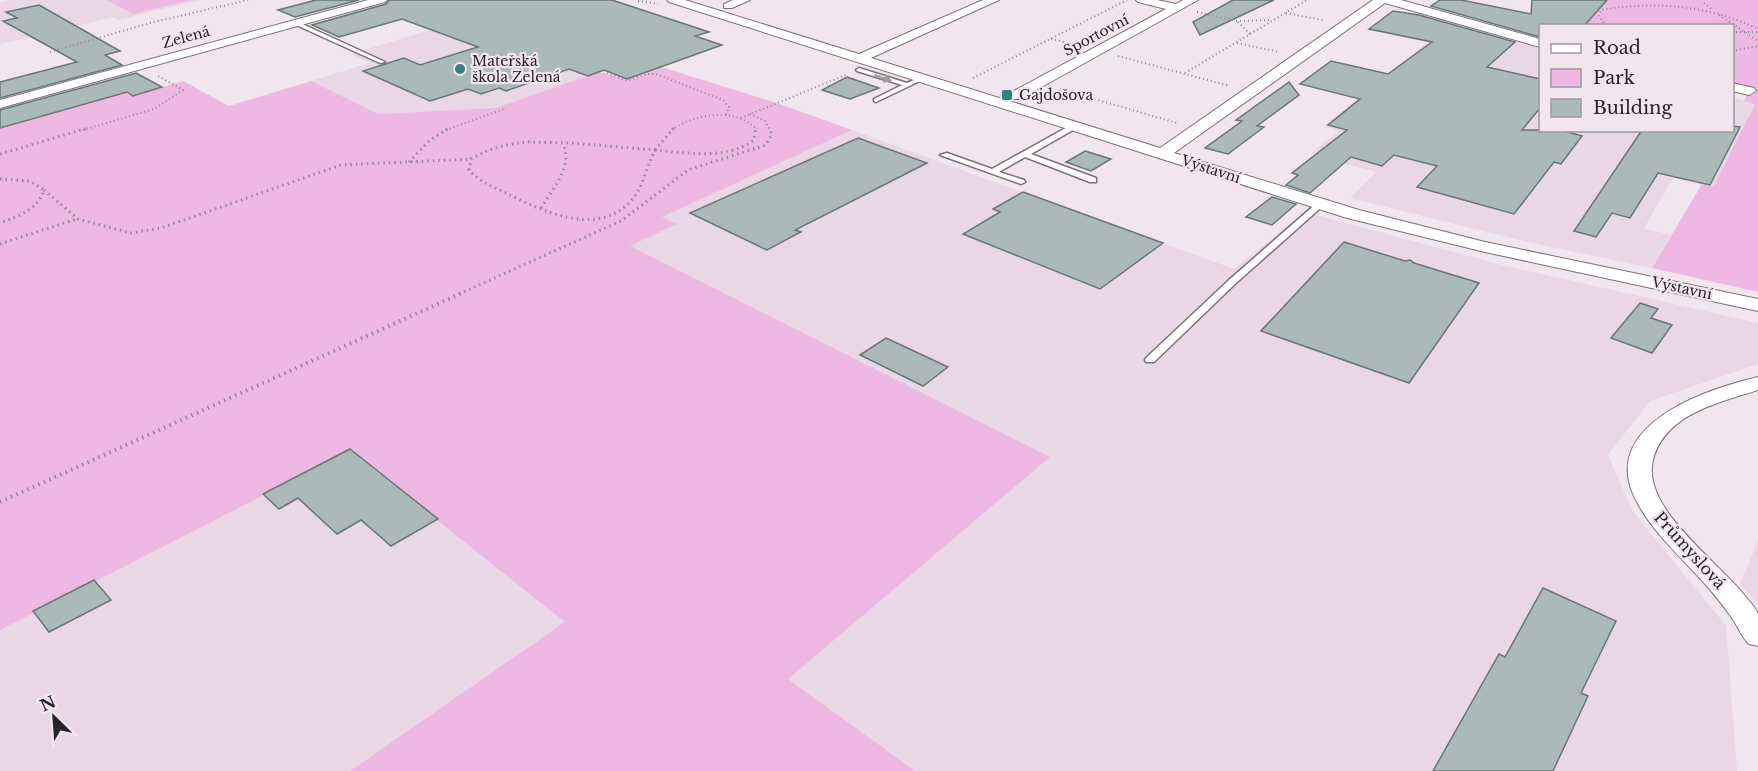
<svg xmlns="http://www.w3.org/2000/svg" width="1758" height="771" viewBox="0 0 1758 771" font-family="'Libre Baskerville',serif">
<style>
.built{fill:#e9d7e5}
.green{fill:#edb9e3}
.building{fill:#abbab9;stroke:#687675;stroke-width:1.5}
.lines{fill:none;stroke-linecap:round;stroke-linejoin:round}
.lane-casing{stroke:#7c7179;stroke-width:3}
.street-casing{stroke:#7c7179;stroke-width:2}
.path-far2{stroke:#91898f;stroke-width:2;stroke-dasharray:1 3;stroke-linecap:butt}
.path-far1{stroke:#91898f;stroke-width:3;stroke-dasharray:1.5 4;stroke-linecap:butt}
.path{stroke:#91898f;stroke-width:4;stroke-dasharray:1.5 4.5;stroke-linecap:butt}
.lane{fill:#fff;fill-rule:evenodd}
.street{fill:#fff;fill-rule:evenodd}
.oneway{fill:#9e9c9d}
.poi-dot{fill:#38807c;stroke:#f1e5ee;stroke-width:2}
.labels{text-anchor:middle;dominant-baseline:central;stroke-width:4.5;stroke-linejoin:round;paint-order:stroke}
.far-street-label{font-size:14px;fill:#272326;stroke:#f1e5ee}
.far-poi-label{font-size:14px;fill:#272326;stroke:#f1e5ee;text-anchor:start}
.street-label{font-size:16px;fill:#272326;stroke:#f1e5ee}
</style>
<rect width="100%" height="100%" fill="#f1e5ee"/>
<g class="built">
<polygon points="12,0 201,0 118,20 113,17 0,44 0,3"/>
<polygon points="1454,20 1537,44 1534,47 1540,49 1540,130 1732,130 1733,98 1755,103 1713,187 1673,178 1644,228 1670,235 1652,268 1528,242 1350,198 1376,172 1311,154 1338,131 1324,126"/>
<polygon points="450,24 693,41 496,108 378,114 311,81 369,63 351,54"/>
<polygon points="852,130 1234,269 1305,212 1506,266 1758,323 1758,364 1650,401 1608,455 1632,510 1726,626 1737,771 0,771 0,542 676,224 661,217"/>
<polygon points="1758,542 1758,604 1740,584"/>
</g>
<g class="green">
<polygon points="107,0 192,0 133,14"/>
<polygon points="1608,0 1758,0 1758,292 1652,268 1702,184 1713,187 1755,104 1744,101 1748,92 1733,87 1732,26 1583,26 1591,2 1603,5"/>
<polygon points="661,67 774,102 852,130 662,217 677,224 630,246 1050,457 788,679 915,771 350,771 565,622 350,451 0,630 0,128 127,92 133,96 183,81 229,106 311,81 378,114 496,108 599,72 627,79"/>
</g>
<g class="building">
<polygon points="316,0 359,0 295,17 278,10"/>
<polygon points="389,0 612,0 709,32 695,36 722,45 627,79 604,70 588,76 569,69 506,91 499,88 481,94 468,89 430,101 363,71 404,58 420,65 478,47 402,19 339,37 312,25 386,4"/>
<polygon points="1233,0 1274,0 1200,35 1193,22"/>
<polygon points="1440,0 1461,0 1531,14 1532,0 1607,0 1584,26 1540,26 1540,37 1431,6"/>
<polygon points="39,5 120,51 105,55 122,65 0,98 0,82 77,62 3,21 17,18 6,12"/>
<polygon points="1393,11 1419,15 1515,42 1487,67 1540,79 1540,108 1522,130 1560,130 1582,136 1561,164 1554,162 1514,214 1417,187 1437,166 1394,155 1382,166 1351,157 1310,193 1286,185 1298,175 1292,173 1347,130 1328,125 1360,99 1300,84 1331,61 1388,74 1432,42 1369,29"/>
<polygon points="136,73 162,87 133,96 127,92 0,128 0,110"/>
<polygon points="847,77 879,88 850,99 822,90"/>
<polygon points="1289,82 1299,95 1257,126 1264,127 1228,154 1205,148 1242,121 1236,120"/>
<polygon points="1732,126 1740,127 1710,185 1658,173 1630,218 1612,213 1596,237 1574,231 1642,130 1732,130"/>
<polygon points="858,138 927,163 795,230 801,232 767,250 690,213"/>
<polygon points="1085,151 1111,159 1091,171 1066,162"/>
<polygon points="1023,192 1163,243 1100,289 963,234 1000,212 993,209"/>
<polygon points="1272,197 1296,204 1272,225 1246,217"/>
<polygon points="1344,242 1405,261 1410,260 1414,263 1479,283 1409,383 1261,331"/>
<polygon points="1640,303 1658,309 1651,318 1672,325 1652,353 1611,338"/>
<polygon points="886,338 948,367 923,386 860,355"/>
<polygon points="350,449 374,468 438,519 391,546 361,520 337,534 298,498 279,509 263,494"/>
<polygon points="94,580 111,600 49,632 33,611"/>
<polygon points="1543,588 1616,621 1581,693 1588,696 1553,771 1433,771 1499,654 1505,657"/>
</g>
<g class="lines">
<g class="lane-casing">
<g id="lane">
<polygon points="294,22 298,22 385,62 380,63 294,24"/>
<polygon points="859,68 907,83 921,77 926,78 876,102 874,101 874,99 902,85 857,71 856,70"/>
<polygon points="1073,124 1080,126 1031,154 1096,178 1096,182 1090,182 1025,157 999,172 1024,180 1025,182 1021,184 940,155 947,153 992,169"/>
<polygon points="1318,202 1321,202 1325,204 1235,284 1154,362 1146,362 1145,360 1146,358 1229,280"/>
</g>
</g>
<g class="street-casing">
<g id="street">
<polygon points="368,0 387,0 385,2 0,108 0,100"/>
<polygon points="667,0 685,0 859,54 983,0 999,0 871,58 1160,148 1373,0 1401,0 1540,39 1540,47 1385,3 1174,153 1359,210 1485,242 1758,299 1758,311 1485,252 1347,218 669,2"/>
<polygon points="733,0 750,0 732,8 724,8 724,4"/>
<polygon points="1136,0 1157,0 1176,4 1183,0 1198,0 1020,99 1010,99 1008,96 1010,93 1166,9 1138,2"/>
<polygon points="1732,83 1754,88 1756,91 1749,95 1732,91"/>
<path d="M1758,377V390C1718,403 1665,414 1653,460C1641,508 1718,561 1745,596C1749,601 1756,608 1758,614C1758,623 1758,637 1758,646C1755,645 1752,645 1749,644C1743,639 1738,627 1734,621C1725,608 1716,596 1706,585C1682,558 1655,535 1638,504C1594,427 1703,390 1758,377Z"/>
</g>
</g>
<g class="path-far2">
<polyline points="638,1 658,4"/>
<polyline points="1704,3 1713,10"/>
<polyline points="1197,12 1237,21 1272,20"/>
<polyline points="1286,13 1323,20"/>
<polyline points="1719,15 1758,41"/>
<polyline points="1238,22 1250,34"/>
<path d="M1606,26L1599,16L1601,10C1654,1 1710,5 1758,29"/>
<polyline points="1732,32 1758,32"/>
<polyline points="1051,39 1076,45"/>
<polyline points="1237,43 1280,52"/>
<polyline points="1732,51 1758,46"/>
<polyline points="50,52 150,23 248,0"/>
<polyline points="1118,56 1230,86"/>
<polyline points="607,73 627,81 647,74 656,74 723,100 729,107 726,115"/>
<polyline points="1185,73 1307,0"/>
<polyline points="973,78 1127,0"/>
<polyline points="1060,89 1177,123"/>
<polyline points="750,114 765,121 770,130"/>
<polyline points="741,118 848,74"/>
<polyline points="83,130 154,109 183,90 158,76"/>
<polyline points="446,130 504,109"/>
<path d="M672,130C693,113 738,107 757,130"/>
</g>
<g class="path-far1">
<path d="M528,142L572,143L655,150C648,164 642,189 632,200C598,238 544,212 508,194C494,187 479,182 469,170L471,159C490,148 506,144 528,142Z"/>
<path d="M655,150C687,153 727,160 754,140L756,128"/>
<polyline points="655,150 674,128"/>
<polyline points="0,154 88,128"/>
<polyline points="409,162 429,141 449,128"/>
<path d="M0,179L30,181L44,190C38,210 18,216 0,223"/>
<polyline points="44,190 78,219 131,233 161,228 341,165 471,159"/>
<path d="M541,208C553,188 573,167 563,144"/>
<polyline points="0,244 77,219"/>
<polyline points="459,294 621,221 688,170 766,145 772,134 769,128"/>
</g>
<polyline class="path" points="0,502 462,293"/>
<use href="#lane" class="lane"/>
<use href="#street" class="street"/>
</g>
<defs><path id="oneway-solid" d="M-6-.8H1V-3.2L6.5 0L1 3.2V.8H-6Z" transform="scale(1.5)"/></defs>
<use class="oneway" href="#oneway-solid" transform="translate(883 78) rotate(18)"/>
<g class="poi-dot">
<circle cx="460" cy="69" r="6"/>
<rect x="1001" y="89" width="12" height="12" rx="3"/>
</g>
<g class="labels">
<g class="far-street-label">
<text transform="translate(1096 35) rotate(-28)">Sportovní</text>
<text transform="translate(186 37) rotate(-15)">Zelená</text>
<text transform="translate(1211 169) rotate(18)">Výstavní</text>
<text transform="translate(1682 288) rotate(12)">Výstavní</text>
</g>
<g class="far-poi-label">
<text x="472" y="61">Mateřská<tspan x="472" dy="16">škola Zelená</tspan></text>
<text x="1019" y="95">Gajdošova</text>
</g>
<g class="street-label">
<text transform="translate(1690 550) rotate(48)">Průmyslová</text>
</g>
</g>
<rect x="1539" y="24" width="195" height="108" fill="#f1e5ee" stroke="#a0979e" stroke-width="1.5"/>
<rect x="1551" y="44" width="30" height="9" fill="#ffffff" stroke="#a0979e" stroke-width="1.5"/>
<text x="1593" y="54" font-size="18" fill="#272326">Road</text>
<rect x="1551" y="69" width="30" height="18" fill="#edb9e3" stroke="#a0979e" stroke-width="1.5"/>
<text x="1593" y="84" font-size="18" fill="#272326">Park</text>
<rect x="1551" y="99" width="30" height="18" fill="#abbab9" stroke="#a0979e" stroke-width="1.5"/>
<text x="1593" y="114" font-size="18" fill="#272326">Building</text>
<g transform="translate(54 717) rotate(335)" stroke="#f1e5ee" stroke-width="4.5" paint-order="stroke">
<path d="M0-4.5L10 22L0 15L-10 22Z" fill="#272326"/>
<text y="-9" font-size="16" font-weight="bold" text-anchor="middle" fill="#272326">N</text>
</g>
</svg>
